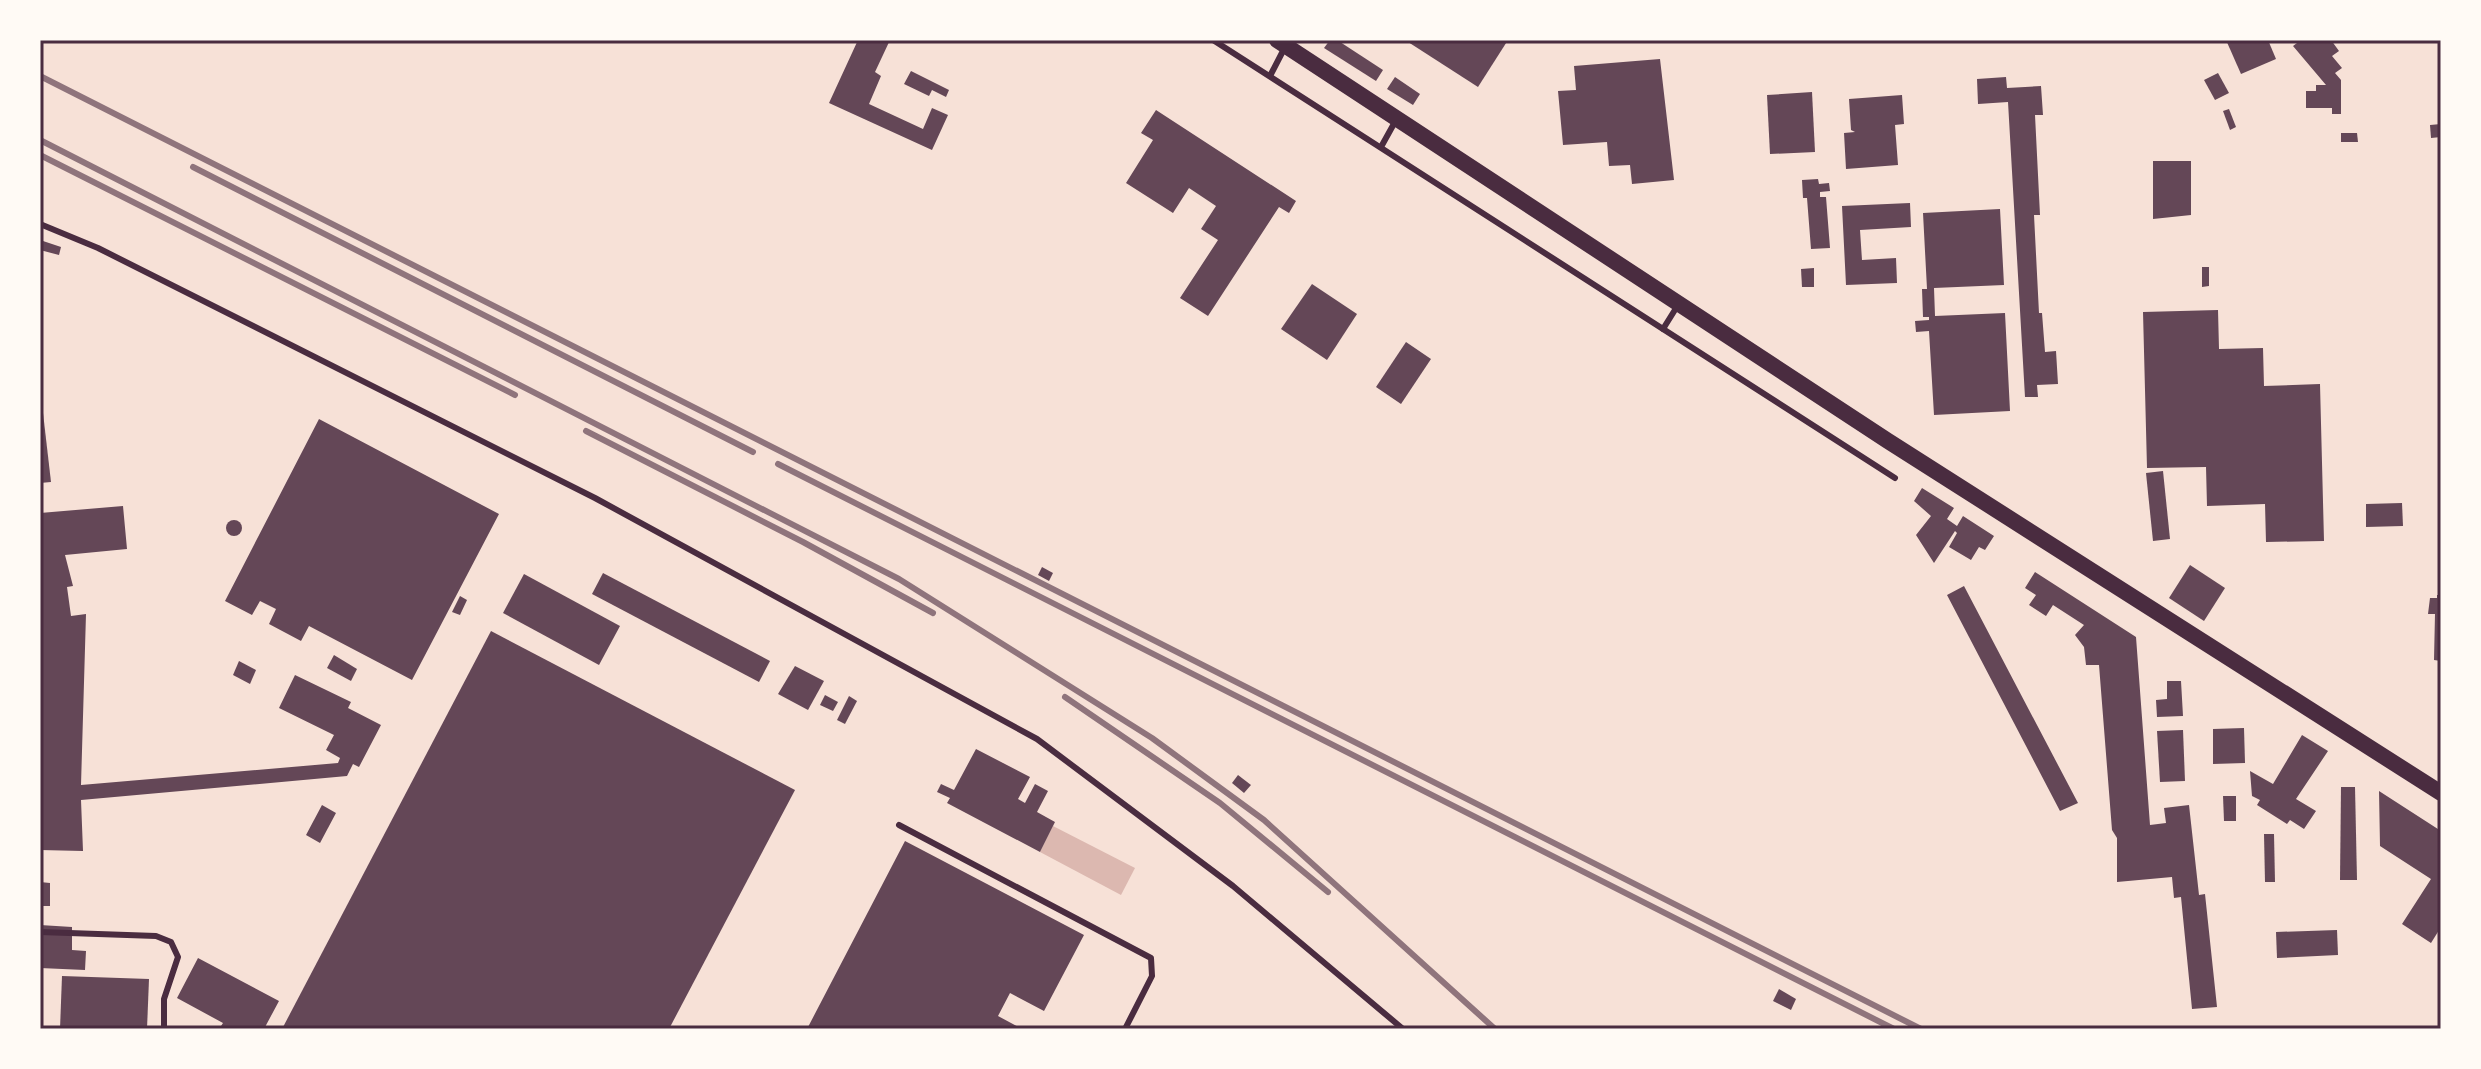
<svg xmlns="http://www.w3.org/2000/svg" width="2481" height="1069" viewBox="0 0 2481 1069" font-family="Poppins,sans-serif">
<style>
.water{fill:#dcb8b0}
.building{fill:#644757}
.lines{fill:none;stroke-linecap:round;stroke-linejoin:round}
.service{stroke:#4a2c40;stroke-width:6}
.secondary{stroke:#4a2c40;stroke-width:16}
.rail{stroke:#8f747c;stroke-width:6}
.neatline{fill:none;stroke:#4a2c40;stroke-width:3}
</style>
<rect width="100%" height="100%" fill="#f7e1d7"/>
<polygon class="water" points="1053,826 1135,868 1121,895 1040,852"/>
<g class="building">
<polygon points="858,40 890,40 875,72 881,76 869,104 923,129 932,108 948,115 932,150 829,103"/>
<polygon points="1330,40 1337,40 1383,70 1376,81 1324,48"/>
<polygon points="1405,40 1508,40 1478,87"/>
<polygon points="2226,40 2268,40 2276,59 2241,74"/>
<polygon points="2301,40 2331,40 2339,51 2332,56 2342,68 2335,73 2341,80 2341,114 2332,114 2332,108 2306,108 2306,91 2316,91 2316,85 2326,85 2293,46"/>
<polygon points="1660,59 1674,180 1632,184 1630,165 1609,166 1607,142 1563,145 1558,91 1576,90 1574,66"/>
<polygon points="911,71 949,90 946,97 932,90 929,96 904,84"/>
<polygon points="2218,73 2229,93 2215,100 2204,80"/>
<polygon points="1395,77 1420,94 1413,105 1387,89"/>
<polygon points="2006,77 2007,88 2041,86 2043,115 2035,115 2040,215 2034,215 2039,313 2042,313 2045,352 2056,351 2058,384 2037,385 2038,397 2025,397 2008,102 1978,104 1977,79"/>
<polygon points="1812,92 1815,152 1770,154 1767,95"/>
<polygon points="1902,95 1904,124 1895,125 1898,165 1846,169 1844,133 1855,132 1851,130 1849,99"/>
<polygon points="2229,109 2236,127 2230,130 2223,111"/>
<polygon points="1156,110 1296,201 1289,213 1279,207 1208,316 1180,298 1218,240 1201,229 1216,206 1189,188 1173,213 1126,183 1153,140 1141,133"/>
<polygon points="2441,124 2441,137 2431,138 2430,125"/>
<polygon points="2341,133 2357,133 2358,142 2341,142"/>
<polygon points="2153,161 2191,161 2191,215 2153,219"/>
<polygon points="1818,179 1819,184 1829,183 1830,191 1820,192 1820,197 1826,197 1830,248 1811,249 1807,198 1803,198 1802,180"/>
<polygon points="1910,203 1911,227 1860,230 1862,260 1896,258 1897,283 1846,285 1842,206"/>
<polygon points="2000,209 2004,285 1934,288 1935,316 2005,313 2010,411 1934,415 1929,331 1916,332 1915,321 1929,320 1929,317 1923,317 1922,289 1927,289 1923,213"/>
<polygon points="40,240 61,247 59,255 40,250"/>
<polygon points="2202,267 2209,267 2209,286 2202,287"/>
<polygon points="1814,268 1814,287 1802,287 1801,269"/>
<polygon points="1312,284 1357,314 1327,360 1281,329"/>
<polygon points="2218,310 2219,349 2263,348 2264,386 2320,384 2324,541 2266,542 2265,504 2207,506 2206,467 2147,468 2143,312"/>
<polygon points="1406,342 1431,359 1401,404 1376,387"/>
<polygon points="40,387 51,482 40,483"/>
<polygon points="319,419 499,514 412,680 309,626 301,641 269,624 276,609 260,601 252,615 225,601"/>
<polygon points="2163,471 2170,539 2153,541 2146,473"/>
<polygon points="1922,488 1954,508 1947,519 1957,526 1963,516 1994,536 1985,550 1979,547 1971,560 1949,547 1957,533 1955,531 1934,563 1916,535 1931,516 1914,501"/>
<polygon points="2402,503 2403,526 2366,527 2366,504"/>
<polygon points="123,506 127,549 65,555 73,586 67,587 71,616 86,614 81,785 338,763 340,758 326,750 334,735 279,708 295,675 351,702 348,708 381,725 359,767 353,764 347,776 81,800 83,851 40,850 40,513"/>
<circle cx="234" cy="528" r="8"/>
<polygon points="2190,565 2225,588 2204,621 2169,598"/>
<polygon points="1042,567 1053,573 1049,581 1038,575"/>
<polygon points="2035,572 2136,637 2150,825 2166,823 2164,808 2189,805 2199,895 2205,894 2217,1007 2192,1009 2181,897 2174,898 2172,877 2117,882 2117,838 2112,830 2099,665 2086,665 2084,647 2075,635 2084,625 2053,605 2046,616 2029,605 2036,595 2025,588"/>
<polygon points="603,573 770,661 759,682 592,594"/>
<polygon points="524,574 620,626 599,665 503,613"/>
<polygon points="1964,586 2018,689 2078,803 2060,811 1947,595"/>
<polygon points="2437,595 2441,595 2441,661 2434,660 2435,614 2428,614 2430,598 2437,598"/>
<polygon points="460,596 467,600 460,615 452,612"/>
<polygon points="491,631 795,790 669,1029 282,1029"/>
<polygon points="334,655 357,669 351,681 327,668"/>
<polygon points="239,661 256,670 250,684 233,675"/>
<polygon points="795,666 824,681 808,710 778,694"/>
<polygon points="2167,681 2181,681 2183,716 2157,717 2156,700 2167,699"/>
<polygon points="825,695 838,702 833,711 820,705"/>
<polygon points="849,696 857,701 845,724 837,720"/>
<polygon points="2244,728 2245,763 2213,764 2213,729"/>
<polygon points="2183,730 2185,781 2160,782 2157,731"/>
<polygon points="2302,735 2328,751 2296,799 2316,811 2304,829 2290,820 2287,824 2257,805 2260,800 2252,796 2250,771 2273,784"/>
<polygon points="976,749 1030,777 1018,799 1025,803 1035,784 1048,791 1037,812 1055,822 1040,852 947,803 950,798 937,792 941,784 954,790"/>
<polygon points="1238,775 1251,785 1244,793 1232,783"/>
<polygon points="2341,787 2355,787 2357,880 2340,880"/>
<polygon points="2379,791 2441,831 2441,927 2431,943 2402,924 2431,879 2380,846"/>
<polygon points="2223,796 2236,796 2236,821 2224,821"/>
<polygon points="322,805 336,813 320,843 306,835"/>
<polygon points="2264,834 2274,834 2275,882 2265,882"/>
<polygon points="905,841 1084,935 1044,1011 1010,993 998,1016 1022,1029 807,1029"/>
<polygon points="40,882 50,883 50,906 40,906"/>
<polygon points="40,925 72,927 72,950 86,951 85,970 40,968"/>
<polygon points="2337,930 2338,955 2277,958 2276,932"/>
<polygon points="198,958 279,1001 264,1029 219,1029 223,1023 177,998"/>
<polygon points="62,976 149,979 147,1029 60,1029"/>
<polygon points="1779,989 1796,999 1791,1010 1773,1001"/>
</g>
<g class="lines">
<g class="service">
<polyline points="1213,40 1895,478"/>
<polyline points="1270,76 1285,47"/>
<polyline points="1381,147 1396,120"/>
<polyline points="40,224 98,248 595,498 1037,739 1233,886 1403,1029"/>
<polyline points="1663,329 1678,305"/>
<polyline points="899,825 1151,958 1152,976 1125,1029"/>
<polyline points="40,932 156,936 171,942 178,957 164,999 164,1029"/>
</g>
<polyline class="secondary" points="1277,40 1888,441 2441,793"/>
<g class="rail">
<polyline points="40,76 1921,1029"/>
<polyline points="40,140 899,579 1152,738 1264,820 1495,1029"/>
<polyline points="40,155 515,395"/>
<polyline points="193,167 753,452"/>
<polyline points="586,431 803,542 933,613"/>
<polyline points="778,464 1894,1029"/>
<polyline points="1065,697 1220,803 1328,892"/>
</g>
</g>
<rect width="2481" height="1069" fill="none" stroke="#fffaf5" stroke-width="84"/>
<rect x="42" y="42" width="2397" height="985" class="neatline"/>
</svg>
